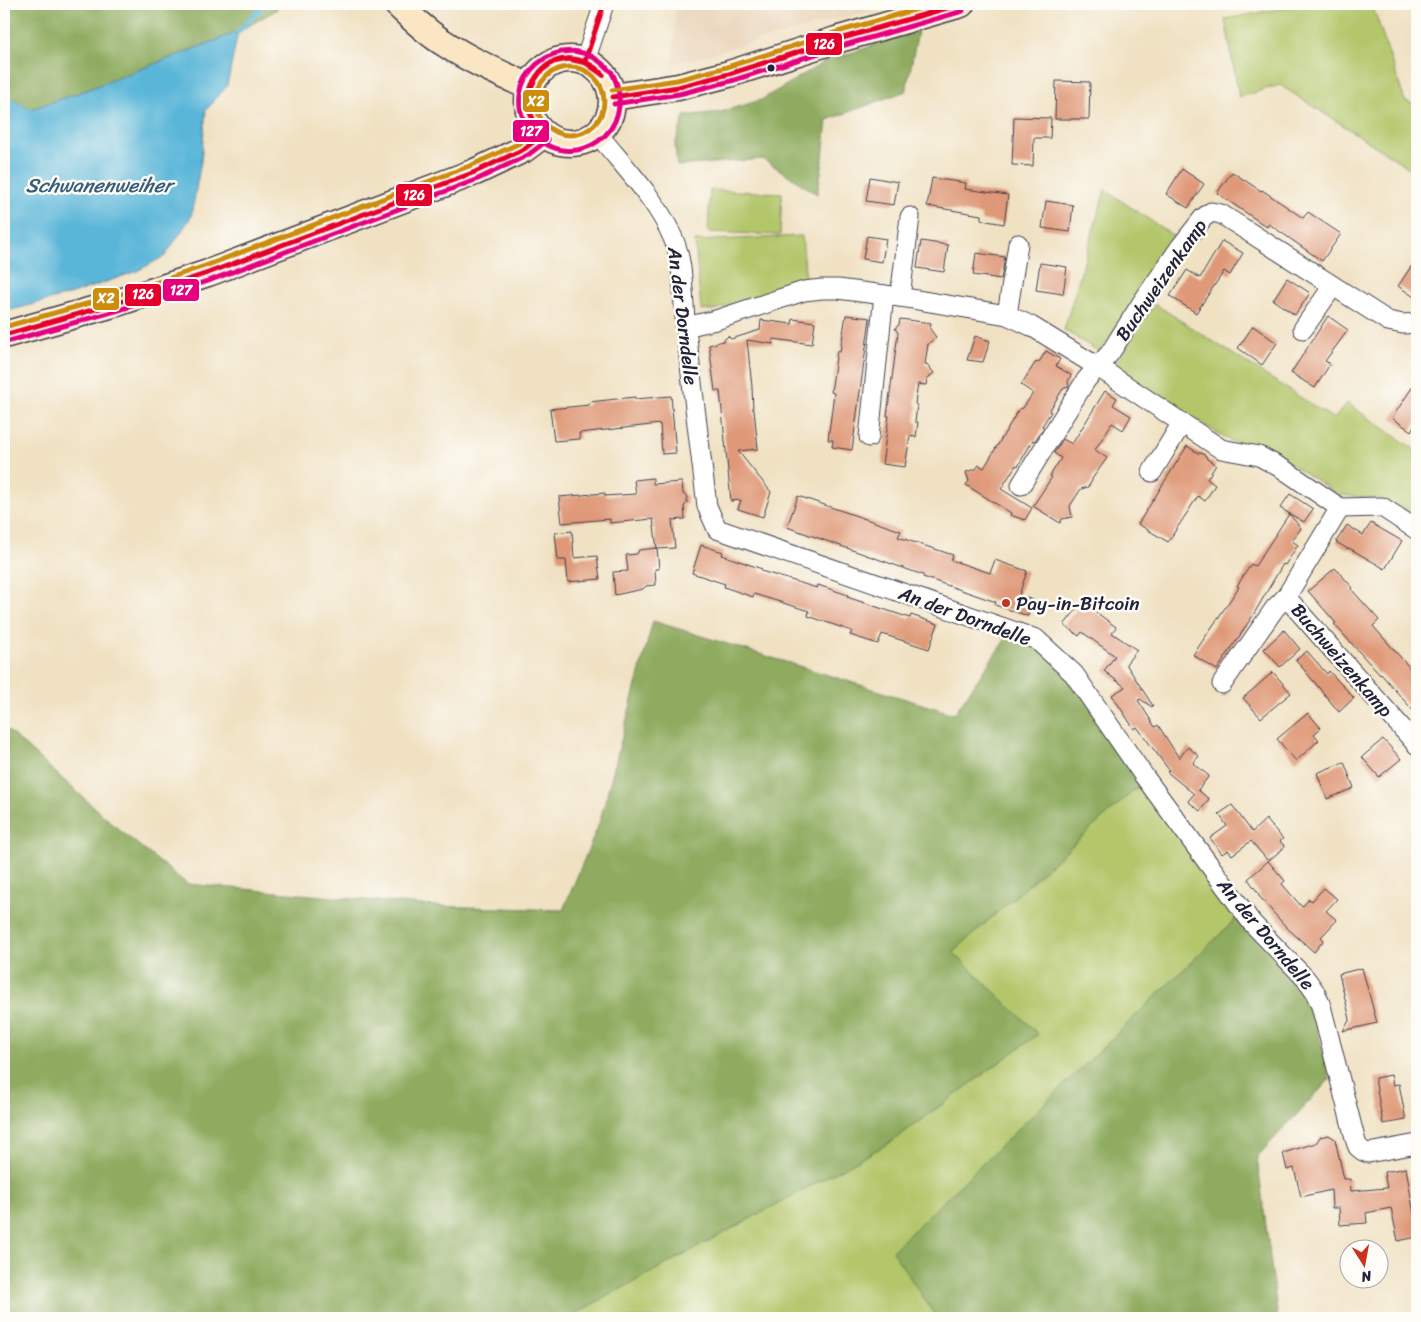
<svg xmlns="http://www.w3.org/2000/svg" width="1421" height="1322" viewBox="0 0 1421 1322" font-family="Sriracha,sans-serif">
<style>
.built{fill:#e9d3b8}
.green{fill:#b3c66a;stroke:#6a7452}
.forest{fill:#8eab5e;stroke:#58664c}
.water{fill:#5ab6d8;stroke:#3e6c8a}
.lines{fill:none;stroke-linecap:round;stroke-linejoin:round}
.stream{stroke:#5ab6d8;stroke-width:5}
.building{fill:#df9978}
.street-casing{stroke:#413f4f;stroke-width:21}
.secondary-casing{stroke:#413f4f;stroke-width:29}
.street{stroke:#fff;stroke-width:19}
.secondary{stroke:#fbe6c4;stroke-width:26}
.bus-1-casing{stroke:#fdfcf7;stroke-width:9}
.bus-2-casing{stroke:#fdfcf7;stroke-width:9}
.bus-3-casing{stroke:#fdfcf7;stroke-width:9}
.bus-1{stroke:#e4002b;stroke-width:5}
.bus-2{stroke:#e5007d;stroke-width:5}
.bus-3{stroke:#cc8c0c;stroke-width:5}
.bus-dot{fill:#22223b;stroke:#fdfcf7;stroke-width:2}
.poi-dot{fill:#c8321e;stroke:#fdfcf7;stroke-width:2}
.labels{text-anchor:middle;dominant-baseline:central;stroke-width:5;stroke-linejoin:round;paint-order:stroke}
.street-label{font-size:19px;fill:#22223b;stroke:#fdfcf7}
.poi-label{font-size:19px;fill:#22223b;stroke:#fdfcf7;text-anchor:start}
.water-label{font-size:20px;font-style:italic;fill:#385d7a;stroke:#fdfcf7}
.line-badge{stroke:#fdfcf7;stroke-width:2}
.badge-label{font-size:14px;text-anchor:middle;font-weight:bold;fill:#fff}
</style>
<rect width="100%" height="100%" fill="#fdfcf7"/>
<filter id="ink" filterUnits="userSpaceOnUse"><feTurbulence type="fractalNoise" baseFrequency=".02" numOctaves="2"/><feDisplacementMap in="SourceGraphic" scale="10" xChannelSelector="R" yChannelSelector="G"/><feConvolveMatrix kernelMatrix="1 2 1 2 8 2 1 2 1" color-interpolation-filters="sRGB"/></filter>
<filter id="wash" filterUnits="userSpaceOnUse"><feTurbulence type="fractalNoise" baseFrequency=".0096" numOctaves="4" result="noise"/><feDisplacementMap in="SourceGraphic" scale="20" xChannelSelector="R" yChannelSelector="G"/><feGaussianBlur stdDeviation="1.12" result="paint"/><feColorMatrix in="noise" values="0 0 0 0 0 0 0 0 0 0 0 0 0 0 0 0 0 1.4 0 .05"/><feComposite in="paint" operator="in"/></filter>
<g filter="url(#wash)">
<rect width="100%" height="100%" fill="#f0e1c2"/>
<polygon class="built" points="676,4 893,4 673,64"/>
<g class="green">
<polygon points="1306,4 1372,4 1405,101 1417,105 1417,171 1411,169 1280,85 1239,97 1225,19"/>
<polygon points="710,190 782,193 780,235 708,232"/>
<polygon points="1105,190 1178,239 1099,352 1064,330"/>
<polygon points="802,236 806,282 715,310 701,310 695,241"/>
<polygon points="1155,304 1334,419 1347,403 1417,451 1417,521 1380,499 1339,495 1269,450 1230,441 1113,367"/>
<polygon points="1142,783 1239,916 893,1251 937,1318 567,1318 891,1142 1038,1034 952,953"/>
</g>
<g class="forest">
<polygon points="4,4 278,4 276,10 238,32 81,92 31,109 7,96 4,90"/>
<polygon points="918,31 906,91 827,120 822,167 817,194 763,159 677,166 675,145 684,116 720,112 761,100 826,61"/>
<polygon points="653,621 954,714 1011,631 1074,674 1142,783 953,952 1038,1034 891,1142 567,1318 4,1318 4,727 122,832 187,884 434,906 563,910 599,824"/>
<polygon points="1239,916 1310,1000 1330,1079 1257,1157 1278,1318 937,1318 892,1251"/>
</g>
<polygon class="water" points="238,32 227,86 206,110 201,161 191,217 165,256 137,271 72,294 4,312 4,90 7,96 31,109 81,92"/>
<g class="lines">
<polyline class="stream" points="238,32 265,4"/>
</g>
<g id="blocks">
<g class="building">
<polygon points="1056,81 1090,82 1089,119 1055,119"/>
<polygon points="1014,117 1051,118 1050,138 1034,138 1033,166 1012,165"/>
<polygon points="1182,169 1204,184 1188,208 1166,194"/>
<polygon points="1232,172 1261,191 1262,190 1303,218 1308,212 1341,234 1322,261 1269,224 1267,227 1217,193"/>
<polygon points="870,177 898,182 894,205 866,201"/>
<polygon points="932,178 966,183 965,189 1008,195 1004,224 981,220 981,215 927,206"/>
<polygon points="1046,201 1073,205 1070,232 1042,228"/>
<polygon points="867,236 886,239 882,262 863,259"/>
<polygon points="921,241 948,245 944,272 917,268"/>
<polygon points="1222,241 1243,253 1230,275 1224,271 1196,313 1170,296 1187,270 1200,278"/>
<polygon points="976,253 1005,257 1001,279 973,275"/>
<polygon points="1417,258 1417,299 1398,286"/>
<polygon points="1040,263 1067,267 1063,294 1036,290"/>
<polygon points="1287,278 1310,293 1295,315 1273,300"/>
<polygon points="846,315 870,318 852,450 832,447 833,440 828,440 834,393 831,392 837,351 840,352"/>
<polygon points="1328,316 1348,330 1325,361 1330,364 1315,388 1291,373"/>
<polygon points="793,319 815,322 812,344 773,339 773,344 747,340 752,387 753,410 754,410 758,449 738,451 771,492 763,517 738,509 741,500 731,501 720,391 715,391 709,345 723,341 728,336 731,339 760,330 761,320 792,324"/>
<polygon points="900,319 931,323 930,329 936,337 928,344 925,364 927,364 934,373 927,379 926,385 918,384 915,403 917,406 915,422 918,422 916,437 910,436 905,467 882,464 889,416 887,416 898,333 895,328 899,325"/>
<polygon points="1253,326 1277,343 1262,365 1238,348"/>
<polygon points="975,336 990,341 983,362 967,360"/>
<polygon points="1046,351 1060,359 1056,366 1071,375 1068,382 1069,386 1063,389 1049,411 1051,412 1042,426 1044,427 1035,441 1033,440 1018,466 1016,465 1001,489 1032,508 1025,520 1010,515 1011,513 966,485 969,481 966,472 976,469 979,465 984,468 1019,409 1023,408 1033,393 1021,385 1035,363 1039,362"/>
<polygon points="1417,380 1417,421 1411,431 1392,418"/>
<polygon points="1105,391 1117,398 1113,405 1131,416 1123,430 1112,423 1095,450 1107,458 1092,479 1092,481 1088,487 1081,489 1070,506 1072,517 1062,519 1060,523 1033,506 1052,477 1050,476 1061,458 1054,453 1063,439 1072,444"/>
<polygon points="671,396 676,453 662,454 660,424 579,433 580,439 554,441 550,409 589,405 589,402 635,397 635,399"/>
<polygon points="1187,446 1198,453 1201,453 1206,456 1207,459 1216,465 1207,479 1215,485 1205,501 1198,496 1168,542 1138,524"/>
<polygon points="653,478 653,484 682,482 683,494 687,496 687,503 684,506 685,519 672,520 675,548 657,549 653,519 610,523 610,519 562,523 559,497 605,493 605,496 636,494 634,480"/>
<polygon points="1290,494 1313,509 1304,522 1280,508"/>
<polygon points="798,496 901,531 898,537 953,555 951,560 990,573 995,560 1027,571 1019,595 1033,600 1028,616 995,605 996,602 923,577 923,575 787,527"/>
<polygon points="1289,514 1301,528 1292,541 1298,545 1285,565 1283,564 1252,617 1217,670 1193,655 1239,587 1237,586 1251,564 1255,566"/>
<polygon points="1371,523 1402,541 1385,569 1349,548 1348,549 1336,542 1347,525 1363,535"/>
<polygon points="572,531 574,558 597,556 600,579 568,582 566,560 558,560 555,533"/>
<polygon points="701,545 723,552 722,555 762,569 761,571 817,588 818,585 848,595 847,597 910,618 911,615 938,624 929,649 882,634 878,644 850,635 852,631 808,616 809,611 754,594 753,597 724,587 725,584 692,573"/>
<polygon points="657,548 659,569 655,569 656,585 646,586 643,589 615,595 613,572 628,571 626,555 637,554 639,550"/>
<polygon points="1335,568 1353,588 1351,589 1379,620 1373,626 1417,676 1417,715 1381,674 1380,675 1334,624 1336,623 1308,591"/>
<polygon points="1084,600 1098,610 1096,612 1116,627 1112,633 1137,650 1126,664 1153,706 1152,707 1140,699 1138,700 1155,727 1158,725 1179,758 1188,747 1199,756 1193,763 1209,776 1198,790 1209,799 1200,811 1188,801 1194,794 1167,772 1169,770 1137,727 1134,729 1112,695 1125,687 1104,671 1115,656 1082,632 1079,636 1064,625"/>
<polygon points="1284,630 1300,649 1280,667 1264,649"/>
<polygon points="1307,651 1327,674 1329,671 1354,698 1339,712 1296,660"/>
<polygon points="1273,672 1291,693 1261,718 1243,698"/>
<polygon points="1308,713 1321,728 1314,734 1319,740 1296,761 1277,739"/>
<polygon points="1383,739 1401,759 1379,777 1362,757"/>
<polygon points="1344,762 1354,788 1327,799 1317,773"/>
<polygon points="1232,805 1252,832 1266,819 1283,839 1280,841 1285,847 1268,861 1251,841 1232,855 1228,850 1222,854 1210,838 1227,826 1219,814"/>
<polygon points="1268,861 1285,881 1282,884 1302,907 1309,899 1312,901 1324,888 1337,899 1326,911 1337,920 1321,937 1324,940 1314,952 1286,927 1258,895 1259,894 1248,879"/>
<polygon points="1362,968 1377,1023 1343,1031 1350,1019 1339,974"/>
<polygon points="1391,1075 1393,1085 1399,1084 1406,1120 1383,1124 1375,1078"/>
<polygon points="1329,1135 1335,1139 1344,1179 1350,1179 1351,1191 1387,1188 1384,1172 1406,1168 1415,1220 1417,1219 1417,1237 1398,1241 1391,1208 1366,1213 1367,1223 1340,1225 1339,1208 1332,1208 1331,1190 1301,1197 1294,1168 1287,1170 1283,1153 1316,1143 1320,1137"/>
</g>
</g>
</g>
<g filter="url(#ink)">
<use href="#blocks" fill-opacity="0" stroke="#413f4f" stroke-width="1"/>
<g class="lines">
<g class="street-casing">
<g id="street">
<polyline points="585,61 604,4"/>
<path d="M597,133C624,167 656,198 673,238C685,265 682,299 686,328C692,388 700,447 707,506L717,529L1036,639L1074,674L1144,776L1252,923L1306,979L1315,992L1321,1006L1356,1142L1358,1147L1363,1151L1368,1153L1417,1144"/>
<polyline points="900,297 910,217"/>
<polyline points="1007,315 1018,244"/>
<polyline points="685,327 716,320 804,291 822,289 838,289 900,297 1007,315 1031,326 1098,367 1221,449 1259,456 1283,469 1340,508 1382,507 1417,530"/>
<polyline points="1303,329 1333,286"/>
<polyline points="869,437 884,295"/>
<polyline points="1152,472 1182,423"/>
<polyline points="1021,485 1086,380 1110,353 1141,304 1181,246 1203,218 1211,212 1221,214 1388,321 1403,324 1417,323"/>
<polyline points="1340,508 1286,597 1417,745"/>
<polyline points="1222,684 1275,608 1286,597"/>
</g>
</g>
<g class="secondary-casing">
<g id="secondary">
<path d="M397,4C412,18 427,33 444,43C471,61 501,74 530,87"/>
<circle cx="570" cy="101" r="42"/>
<polyline points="613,97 678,87 729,74 836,40 961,4"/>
<polyline points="4,335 117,303 208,273 475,172 524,149 544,134"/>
</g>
</g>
<use href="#street" class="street"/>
<use href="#secondary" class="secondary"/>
<g class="bus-1-casing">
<g id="bus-1">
<polyline points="585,61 604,4"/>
<path d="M534,81C549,52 583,53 603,75"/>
<polyline points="534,81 541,71 553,62 569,59 586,63 603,75"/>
<polyline points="613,97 678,87 729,74 836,40 961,4"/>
<path d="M533,119C526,108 527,92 534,81"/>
<path d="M533,119C527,107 528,93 534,81"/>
<polyline points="4,335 117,303 208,273 475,172 524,149 544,134"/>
</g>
</g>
<g class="bus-2-casing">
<g id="bus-2">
<path d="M608,69C561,19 491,85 532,132C570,178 644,131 611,71"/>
<polyline points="614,104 679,94 731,81 838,47 963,11"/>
<polyline points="6,342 119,310 211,280 478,179 528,155 548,140"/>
</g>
</g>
<g class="bus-3-casing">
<g id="bus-3">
<circle cx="570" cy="101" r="34"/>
<polyline points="612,90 677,80 727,67 834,33 935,4"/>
<polyline points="4,327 115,296 205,266 472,165 520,143 540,128"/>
</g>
</g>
<use href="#bus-1" class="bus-1"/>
<use href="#bus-2" class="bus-2"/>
<use href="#bus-3" class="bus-3"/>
</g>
</g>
<circle class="bus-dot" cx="771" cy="68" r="4.5"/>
<circle class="poi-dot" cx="1006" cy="603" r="5"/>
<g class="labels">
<g class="street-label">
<text transform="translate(1161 280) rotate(-55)">Buchweizenkamp</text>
<text transform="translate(683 316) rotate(83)">An der Dorndelle</text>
<text transform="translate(965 616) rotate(20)">An der Dorndelle</text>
<text transform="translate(1342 660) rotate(49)">Buchweizenkamp</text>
<text transform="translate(1266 934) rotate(50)">An der Dorndelle</text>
</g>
<g class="poi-label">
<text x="1016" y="603">Pay-in-Bitcoin</text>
</g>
<g class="water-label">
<text x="99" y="185">Schwanenweiher</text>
</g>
</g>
<g class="line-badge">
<rect x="805" y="32" width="38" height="24" rx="5" fill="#e4002b"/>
<rect x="522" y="89" width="28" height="24" rx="5" fill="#cc8c0c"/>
<rect x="512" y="119" width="38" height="24" rx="5" fill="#e5007d"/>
<rect x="395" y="183" width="38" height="24" rx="5" fill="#e4002b"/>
<rect x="162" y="278" width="38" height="24" rx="5" fill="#e5007d"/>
<rect x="124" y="283" width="38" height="24" rx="5" fill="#e4002b"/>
<rect x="92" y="287" width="28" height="24" rx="5" fill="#cc8c0c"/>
</g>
<g class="badge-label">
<text x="824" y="49">126</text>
<text x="536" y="106">X2</text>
<text x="531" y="136">127</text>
<text x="414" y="200">126</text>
<text x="181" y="295">127</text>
<text x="143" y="299">126</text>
<text x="106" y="303">X2</text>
</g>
<rect width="1421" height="1322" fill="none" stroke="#fdfcf7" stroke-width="20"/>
<g transform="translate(1364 1264) rotate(169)"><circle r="24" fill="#fdfcf7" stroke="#a5a5ac"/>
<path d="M0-4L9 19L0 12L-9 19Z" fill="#c8321e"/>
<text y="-8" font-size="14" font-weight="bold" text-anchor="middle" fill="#22223b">N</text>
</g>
</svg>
